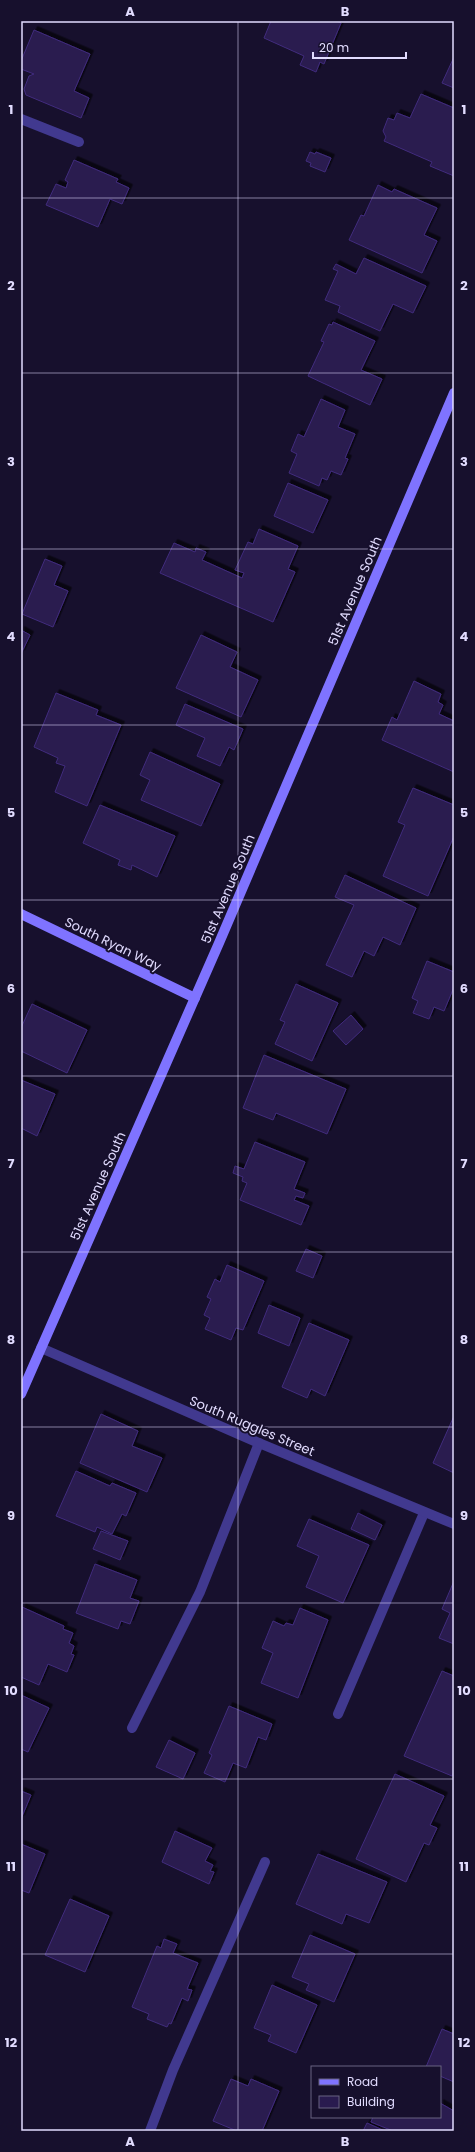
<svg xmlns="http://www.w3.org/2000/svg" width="475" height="2152" viewBox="0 0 475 2152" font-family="Poppins,sans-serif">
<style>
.building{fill:#291b4f;stroke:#412c7d;filter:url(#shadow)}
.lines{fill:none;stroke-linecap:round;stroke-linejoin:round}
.lane{stroke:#41398f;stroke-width:10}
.street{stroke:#41398f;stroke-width:10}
.secondary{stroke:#7f73ff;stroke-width:10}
.grid{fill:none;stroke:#e2dcff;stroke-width:1;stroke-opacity:0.55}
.labels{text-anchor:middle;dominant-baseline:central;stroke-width:4;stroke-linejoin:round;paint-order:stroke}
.street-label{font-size:13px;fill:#e2dcff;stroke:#17102d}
.neatline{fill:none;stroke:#e2dcff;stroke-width:1.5}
.grid-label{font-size:13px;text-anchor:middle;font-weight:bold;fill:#e2dcff}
</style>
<defs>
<filter id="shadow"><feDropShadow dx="3.5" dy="-3.5" stdDeviation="0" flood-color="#0009"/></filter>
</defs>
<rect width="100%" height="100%" fill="#17102d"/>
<g class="building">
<polygon points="271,21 336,21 341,23 324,64 320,62 316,72 300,65 304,56 264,38"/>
<polygon points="34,30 90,54 74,91 89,98 81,118 26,95 24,89 29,76 34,74 21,69 21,61"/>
<polygon points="454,57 454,88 442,83"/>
<polygon points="421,94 454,108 454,176 430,166 432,162 384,141 386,137 383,131 388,118 394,120 397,113 410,118"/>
<polygon points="310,152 315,154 316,152 331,158 325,172 310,166 311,163 306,161"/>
<polygon points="74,160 118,179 116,182 129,188 122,204 110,199 98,227 46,205 56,184 66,188 68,182 65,180"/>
<polygon points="378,185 392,192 394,189 437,208 424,235 437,241 422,273 349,240 361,215 364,216"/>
<polygon points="364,258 426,286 413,313 393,304 380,331 338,312 340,306 325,300 338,271 333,269 336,264 356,274"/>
<polygon points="333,322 375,341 361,370 382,379 370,405 308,376 324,342 321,341 329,324 332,325"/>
<polygon points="321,399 345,410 338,427 355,434 345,458 348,459 341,475 331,471 327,480 322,478 319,486 289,473 297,454 291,451 298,434 304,437"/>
<polygon points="288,483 328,500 313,533 274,516"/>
<polygon points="259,529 298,546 288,569 295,572 273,622 160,573 174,543 195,552 196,548 206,552 202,560 242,578 244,573 235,570 248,542 253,544"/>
<polygon points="45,559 62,566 54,585 68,591 53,627 22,614"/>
<polygon points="21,630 30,635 21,654"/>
<polygon points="201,635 237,652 230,667 258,680 241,717 176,688"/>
<polygon points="414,681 441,694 438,702 443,705 439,714 454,721 454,772 382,740 392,717 397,720"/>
<polygon points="56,693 98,710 96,715 121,725 87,806 55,792 65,766 56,763 58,758 34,747"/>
<polygon points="185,704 243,729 234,750 229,747 220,766 197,756 205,738 176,725"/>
<polygon points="150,752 220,784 201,826 141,800 150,780 140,775"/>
<polygon points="413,788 454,805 454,836 428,896 383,876 405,825 398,822"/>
<polygon points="100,805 175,836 157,877 132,865 131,870 118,865 120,860 83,843"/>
<polygon points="345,875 416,908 400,945 383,937 374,956 364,951 352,977 326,965 354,905 335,897"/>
<polygon points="427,961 454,972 454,987 444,1011 434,1007 429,1019 413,1013 418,1001 412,998"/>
<polygon points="296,984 338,1003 312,1061 275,1044 285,1022 280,1020"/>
<polygon points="32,1004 87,1030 67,1073 21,1051 21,1028"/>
<polygon points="351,1015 363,1029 346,1045 333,1031"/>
<polygon points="264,1055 346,1089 327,1134 276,1113 273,1120 243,1108"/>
<polygon points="21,1080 55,1094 37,1136 21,1128"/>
<polygon points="255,1142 305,1162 294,1189 305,1193 303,1198 296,1196 294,1200 309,1206 301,1225 240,1200 247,1183 242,1181 243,1177 233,1173 235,1166 244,1169"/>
<polygon points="306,1249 322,1256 313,1278 296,1271"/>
<polygon points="227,1265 264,1281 243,1330 236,1328 231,1340 205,1329 210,1318 204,1315 211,1299 207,1297 215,1279 220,1282"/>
<polygon points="269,1305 300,1318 289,1346 258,1333"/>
<polygon points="309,1323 349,1340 325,1396 311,1389 307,1398 282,1387"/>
<polygon points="101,1414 138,1431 132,1446 162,1458 147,1492 80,1463"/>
<polygon points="454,1416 454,1473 433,1463"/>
<polygon points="76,1471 110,1486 112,1483 136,1493 126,1516 122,1514 112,1534 97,1527 95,1532 56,1516"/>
<polygon points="358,1513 382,1525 375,1540 351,1529"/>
<polygon points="309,1519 369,1545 343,1603 306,1587 319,1556 297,1546"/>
<polygon points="101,1531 128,1541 120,1560 93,1549"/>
<polygon points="95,1564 137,1580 130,1598 139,1601 130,1624 121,1621 118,1629 76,1613"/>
<polygon points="454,1581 454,1644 439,1638 450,1613 442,1609"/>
<polygon points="22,1607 64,1626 63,1629 73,1633 69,1643 74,1646 71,1654 74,1655 67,1672 48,1664 39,1685 21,1677"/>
<polygon points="300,1608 328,1620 298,1698 261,1683 273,1653 262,1648 273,1621 284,1626 286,1623 293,1625"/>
<polygon points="442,1671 454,1676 454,1771 452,1776 404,1756"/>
<polygon points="21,1695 49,1708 28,1752 21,1749"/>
<polygon points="229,1706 272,1724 266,1740 258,1737 246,1768 233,1763 225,1782 204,1773 212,1755 209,1753"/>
<polygon points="169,1740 195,1753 183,1779 156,1767"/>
<polygon points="395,1774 444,1796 430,1825 437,1828 429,1845 424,1843 406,1882 356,1859"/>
<polygon points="21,1791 31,1795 21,1819"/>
<polygon points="175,1831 212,1848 205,1861 213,1865 210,1871 214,1872 209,1884 162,1862"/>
<polygon points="21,1844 45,1854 29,1893 21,1890"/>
<polygon points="318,1854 387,1882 369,1923 346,1914 342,1924 296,1904"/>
<polygon points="70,1899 109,1916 85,1972 45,1955"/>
<polygon points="310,1935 355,1954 334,2002 306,1990 309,1984 292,1977"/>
<polygon points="164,1939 177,1944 173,1953 198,1963 187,1989 192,1990 188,2001 182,1998 171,2024 169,2023 167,2027 147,2019 149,2014 132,2007 157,1946 161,1948"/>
<polygon points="272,1985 317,2005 296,2053 268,2041 271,2035 254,2028"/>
<polygon points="442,2029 454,2034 454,2082 440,2076 440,2067 426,2067"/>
<polygon points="231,2079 248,2086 251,2079 279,2091 262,2131 237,2131 213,2121"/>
<polygon points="440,2103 454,2111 454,2131 393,2131 371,2122 373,2117 440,2117"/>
<polygon points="367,2123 385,2131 363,2131"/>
</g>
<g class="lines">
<g class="lane">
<polyline points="21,119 79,142"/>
<polyline points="338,1714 424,1513"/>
<polyline points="132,1728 200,1592 259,1443"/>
<polyline points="150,2131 173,2070 265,1862"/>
</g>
<polyline class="street" points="41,1348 259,1443 454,1524"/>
<g class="secondary">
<polyline points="21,914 195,998"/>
<polyline points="21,1394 219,943 454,393"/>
</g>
</g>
<path class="grid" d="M238,21V2131M21,198H454M21,373H454M21,549H454M21,725H454M21,900H454M21,1076H454M21,1252H454M21,1427H454M21,1603H454M21,1779H454M21,1954H454"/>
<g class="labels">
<g class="street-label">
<text transform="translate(355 591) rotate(-67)">51st Avenue South</text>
<text transform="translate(228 889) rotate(-67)">51st Avenue South</text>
<text transform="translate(113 944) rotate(26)">South Ryan Way</text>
<text transform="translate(98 1186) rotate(-66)">51st Avenue South</text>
<text transform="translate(252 1426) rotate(23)">South Ruggles Street</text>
</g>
</g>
<rect width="475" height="2152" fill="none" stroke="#17102d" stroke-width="44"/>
<rect x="311" y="2066" width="130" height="52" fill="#17102d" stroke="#686281"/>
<rect x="319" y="2079" width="20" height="6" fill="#7f73ff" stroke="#686281"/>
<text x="347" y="2086" font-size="12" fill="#e2dcff">Road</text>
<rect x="319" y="2096" width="20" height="12" fill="#291b4f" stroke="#686281"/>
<text x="347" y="2106" font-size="12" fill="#e2dcff">Building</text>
<path d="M313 52v6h93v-6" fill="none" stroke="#e2dcff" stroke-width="2"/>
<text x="319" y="52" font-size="12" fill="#e2dcff" stroke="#17102d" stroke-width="3" paint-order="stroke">20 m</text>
<rect x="22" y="22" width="431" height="2108" class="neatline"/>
<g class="grid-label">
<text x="130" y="16">A</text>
<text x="345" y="16">B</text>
<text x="11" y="114">1</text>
<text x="464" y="114">1</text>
<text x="11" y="290">2</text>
<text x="464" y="290">2</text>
<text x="11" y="466">3</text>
<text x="464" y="466">3</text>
<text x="11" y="641">4</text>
<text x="464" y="641">4</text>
<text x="11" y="817">5</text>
<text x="464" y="817">5</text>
<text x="11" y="993">6</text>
<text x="464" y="993">6</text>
<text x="11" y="1168">7</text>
<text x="464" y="1168">7</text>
<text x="11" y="1344">8</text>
<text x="464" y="1344">8</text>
<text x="11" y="1520">9</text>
<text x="464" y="1520">9</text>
<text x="11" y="1695">10</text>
<text x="464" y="1695">10</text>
<text x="11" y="1871">11</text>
<text x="464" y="1871">11</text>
<text x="11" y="2047">12</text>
<text x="464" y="2047">12</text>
<text x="130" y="2146">A</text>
<text x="345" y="2146">B</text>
</g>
</svg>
